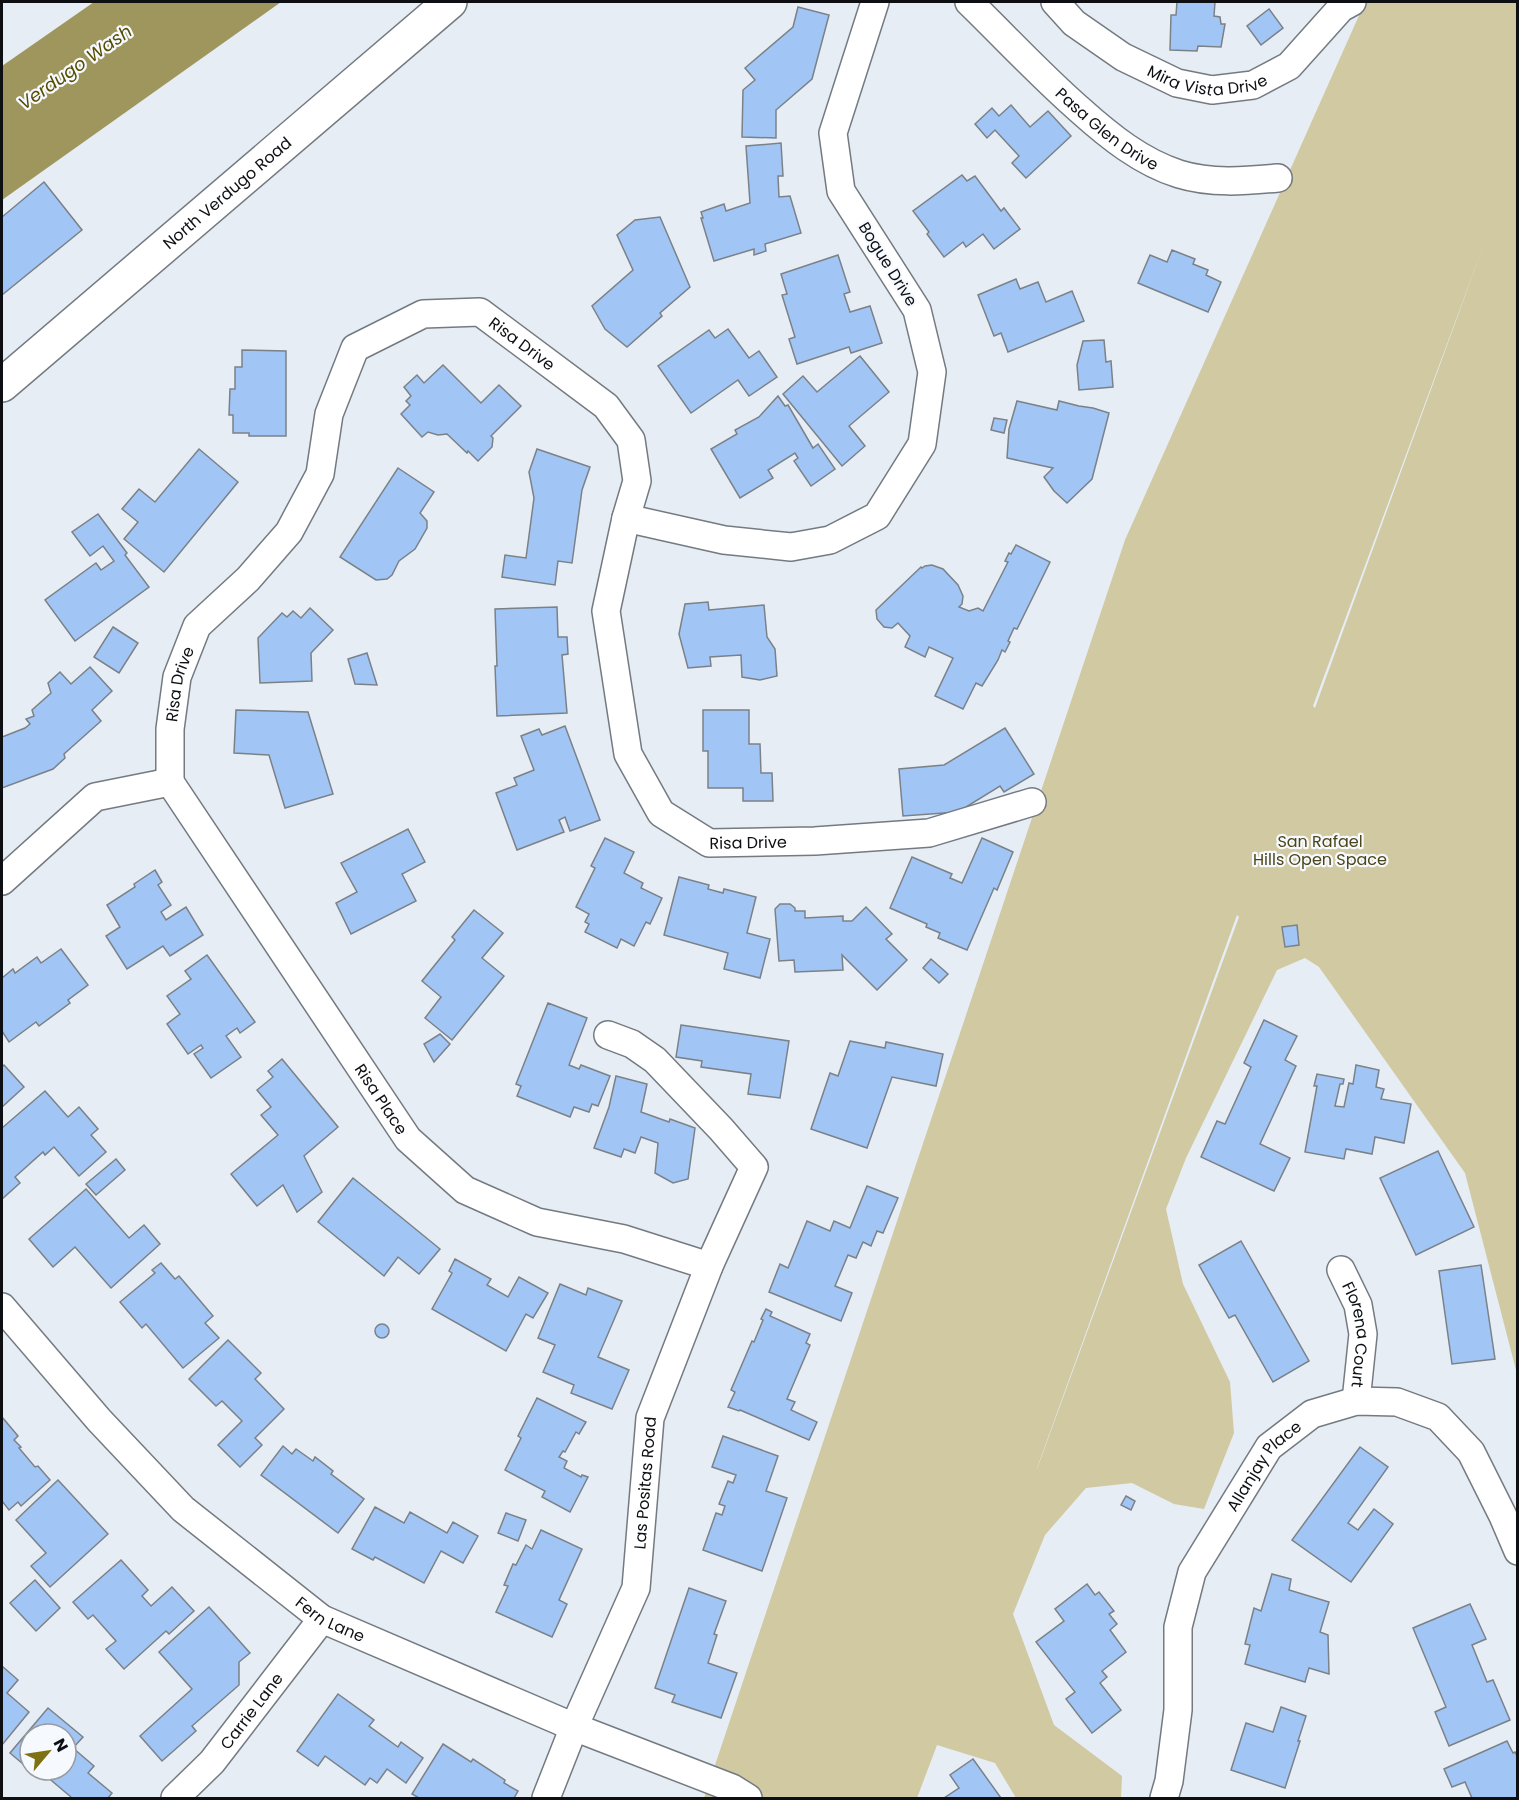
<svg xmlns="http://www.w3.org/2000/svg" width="1519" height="1800" viewBox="0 0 1519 1800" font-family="Poppins,sans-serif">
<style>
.green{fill:#d0c9a1;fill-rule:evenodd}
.water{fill:#9f965d}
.building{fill:#a1c6f5;stroke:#7b8188;stroke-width:1.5}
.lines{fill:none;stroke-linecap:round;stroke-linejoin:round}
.minor-casing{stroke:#747a81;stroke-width:30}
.major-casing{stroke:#747a81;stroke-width:36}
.minor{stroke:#fff;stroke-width:27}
.major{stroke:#fff;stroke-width:33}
.labels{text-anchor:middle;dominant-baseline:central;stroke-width:4.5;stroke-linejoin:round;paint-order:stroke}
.street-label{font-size:16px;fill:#0d0f12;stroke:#f6faff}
.park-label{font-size:16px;fill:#4c4517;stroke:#f6faff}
.water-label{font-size:18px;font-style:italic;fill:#574c01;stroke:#f6faff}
</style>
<rect width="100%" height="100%" fill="#e6edf5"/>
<path class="green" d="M1365,2H1517V1374L1465,1173L1319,967L1305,958L1277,970L1186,1158L1166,1209L1183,1284L1230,1382L1234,1433L1204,1509L1174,1504L1132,1483L1086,1488L1045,1535L1013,1614L1054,1725L1122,1776L1121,1798H1016L995,1763L937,1745L917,1798H704L1125,540ZM1484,244L1315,708L1313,706ZM1237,915L1239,917L1037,1469V1468Z"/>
<polygon class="water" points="94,2 281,2 2,200 2,66"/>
<g class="building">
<polygon points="1177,2 1215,2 1214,16 1220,17 1221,24 1225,24 1221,47 1198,46 1197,51 1170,50 1171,15 1176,15"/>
<polygon points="798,7 829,15 812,79 776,110 776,138 742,137 743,90 755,80 745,68 793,27"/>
<polygon points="1269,9 1283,28 1261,45 1247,26"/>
<polygon points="1011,105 1030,127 1048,111 1071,136 1026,178 1012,163 1019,156 995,130 987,138 975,124 992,108 999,116"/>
<polygon points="781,143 783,176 778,176 779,197 790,196 801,233 765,244 766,251 754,255 754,249 714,261 701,218 703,218 701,212 724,204 726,211 750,203 746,146"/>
<polygon points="962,175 967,181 975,176 1001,211 1004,208 1020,229 994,249 983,234 966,247 963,242 944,257 927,234 929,232 913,211"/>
<polygon points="44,182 82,230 2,295 2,217"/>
<polygon points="660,217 690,287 660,313 662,316 627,347 605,329 592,306 633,270 617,235 635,220"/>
<polygon points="1172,250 1195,259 1193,264 1208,270 1206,275 1221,282 1208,312 1138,283 1150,255 1167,262"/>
<polygon points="838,255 850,292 844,294 850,312 870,306 882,343 851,353 849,347 797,364 789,339 795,337 782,295 787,294 781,274"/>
<polygon points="1016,279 1020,289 1038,282 1046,302 1072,291 1084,321 1008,352 1001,333 994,336 978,295"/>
<polygon points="728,329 749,358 759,351 777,377 749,396 738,380 691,413 658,366 709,330 715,338"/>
<polygon points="1104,340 1106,362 1111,361 1113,387 1079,390 1077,365 1083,341"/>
<polygon points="242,350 286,351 286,436 249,436 249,433 233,433 233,415 229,415 230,389 235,389 235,367 242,367"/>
<polygon points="860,356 889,392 849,426 865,446 842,466 783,394 803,376 817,392"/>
<polygon points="443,365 481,403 499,385 521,406 491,436 493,438 492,447 478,461 468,451 467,453 447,434 438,435 428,432 422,437 401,414 410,405 406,401 411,396 404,387 417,375 424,383"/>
<polygon points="778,396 785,406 788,405 813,448 818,444 835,469 811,486 794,461 798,458 795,453 768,470 773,478 740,498 711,449 737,434 735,430 759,417"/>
<polygon points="1017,401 1057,410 1059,401 1079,406 1093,408 1109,413 1092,479 1067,503 1054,491 1044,477 1053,468 1007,458 1009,429"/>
<polygon points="994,418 1007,420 1004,433 991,430"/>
<polygon points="199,449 238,482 164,572 124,539 138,522 122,509 139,489 155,502"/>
<polygon points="537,449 590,467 582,490 572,563 558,561 555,585 502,577 505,555 526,558 534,498 529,472"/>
<polygon points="398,468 434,492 420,513 427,521 427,528 415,549 399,561 392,575 387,579 376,580 340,557"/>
<polygon points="98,514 127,553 125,555 149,587 75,641 45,600 96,563 101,570 114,561 103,546 90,556 72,532"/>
<polygon points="1016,545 1050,562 1017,629 1014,628 1008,641 1010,642 1005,652 1002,650 998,660 982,686 976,683 963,709 935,696 953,658 929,647 925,657 905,647 910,636 898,623 892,628 884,627 877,619 876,610 921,567 922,568 925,566 932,565 943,569 958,585 963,596 962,604 959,607 969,611 978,608 983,611 1008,562 1005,561 1009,553 1011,554"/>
<polygon points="708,602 709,610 764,605 767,637 775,649 777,676 760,680 742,677 741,655 710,657 711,666 688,668 679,634 685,604"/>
<polygon points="557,607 558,637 567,637 568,654 562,655 567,713 497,716 495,666 497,666 495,609"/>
<polygon points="310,608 333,630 311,653 312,681 260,683 258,638 282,613 287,617 293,611 301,618"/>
<polygon points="113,627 138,643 119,673 94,657"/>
<polygon points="367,653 377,685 355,684 348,659"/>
<polygon points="90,667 112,691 92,710 101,721 64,754 65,758 53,769 2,788 2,737 25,728 30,724 26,719 34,716 32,710 51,693 48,683 60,672 71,684"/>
<polygon points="236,710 308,712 333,794 285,808 269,755 234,753"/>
<polygon points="703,710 749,710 749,744 760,744 761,773 772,773 773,801 743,801 743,788 708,788 708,751 703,751"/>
<polygon points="565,726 600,820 570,831 565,817 559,820 564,832 517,850 496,793 517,785 514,778 534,770 521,736 539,729 542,735"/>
<polygon points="1005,728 1034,774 1004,792 1000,786 958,812 903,816 899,769 944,765"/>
<polygon points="408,829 425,862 402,874 416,901 351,934 336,903 357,892 341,863"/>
<polygon points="605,838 634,852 624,873 643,883 641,888 662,898 650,924 646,922 634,946 621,939 617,948 585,932 589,924 585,922 589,914 576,907 595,868 591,866"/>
<polygon points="982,838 1013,852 997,890 994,888 967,950 938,938 940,933 926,927 927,924 890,908 912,857 952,874 950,878 962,883"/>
<polygon points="155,870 162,882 158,885 171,905 161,912 166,920 186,907 203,935 170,956 163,946 127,969 106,936 120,927 107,905 135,887 134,884"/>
<polygon points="679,877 709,885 708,889 723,893 724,889 756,897 747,933 770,939 760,978 724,969 728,953 664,935"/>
<polygon points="780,904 790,904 795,908 795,911 805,911 805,918 843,916 843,921 852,921 866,907 892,934 886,939 907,960 877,990 842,955 843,970 795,972 794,960 779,961 775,909"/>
<polygon points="474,910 503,933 482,958 504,976 452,1040 425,1018 441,997 422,981 455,940 452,937"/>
<polygon points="1297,925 1299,945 1285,947 1282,927"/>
<polygon points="61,949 88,985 68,1000 70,1003 39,1026 36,1022 9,1042 2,1031 2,978 13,969 15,973 37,957 41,963"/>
<polygon points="207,955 255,1022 240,1033 237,1028 226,1036 241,1057 211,1078 194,1054 203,1048 201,1045 188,1054 167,1024 180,1014 167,996 191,979 185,971"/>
<polygon points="931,959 948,974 939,983 923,968"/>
<polygon points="548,1003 587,1018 569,1065 579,1069 581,1065 610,1076 598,1106 592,1104 589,1112 574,1107 570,1117 517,1096 521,1086 516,1084"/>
<polygon points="1264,1020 1297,1036 1285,1060 1296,1066 1260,1144 1290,1158 1274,1191 1201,1157 1217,1121 1225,1124 1251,1067 1244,1063"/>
<polygon points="681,1025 789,1041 780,1098 748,1094 751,1074 701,1067 702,1061 676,1057"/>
<polygon points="440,1034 450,1044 434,1062 424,1044"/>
<polygon points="850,1041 885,1048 886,1042 943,1054 936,1086 892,1077 867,1148 811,1129 830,1073 838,1076"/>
<polygon points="282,1059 338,1127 304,1156 322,1192 297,1212 283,1185 257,1206 231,1174 278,1135 261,1115 271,1107 257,1090 273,1077 268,1071"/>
<polygon points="4,1065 24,1087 2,1107 2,1067"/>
<polygon points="1356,1065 1379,1070 1376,1087 1384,1089 1381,1099 1411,1104 1404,1143 1375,1137 1372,1154 1346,1149 1344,1159 1305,1152 1317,1086 1314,1086 1317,1074 1344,1079 1343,1084 1340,1084 1335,1106 1344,1107 1349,1083 1353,1084"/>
<polygon points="616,1076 647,1084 641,1112 669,1122 670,1119 695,1128 688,1179 673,1183 655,1173 658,1143 641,1137 635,1153 624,1149 621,1157 594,1148 609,1107"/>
<polygon points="45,1091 68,1117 79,1107 98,1129 91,1135 106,1152 79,1176 54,1147 45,1155 43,1152 15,1177 20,1183 2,1199 2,1128"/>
<polygon points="1438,1151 1474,1227 1416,1255 1380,1178"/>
<polygon points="116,1159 125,1170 96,1195 86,1184"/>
<polygon points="353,1178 440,1249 419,1274 398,1257 384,1276 318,1222"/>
<polygon points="867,1186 898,1198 883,1233 877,1231 871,1246 863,1242 856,1258 848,1255 835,1286 852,1293 841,1321 769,1292 780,1264 788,1268 807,1221 830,1231 834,1221 850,1228"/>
<polygon points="86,1189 129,1238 144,1225 160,1244 111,1288 75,1247 53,1267 29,1239"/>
<polygon points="1241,1241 1309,1361 1273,1382 1235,1315 1229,1318 1199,1265"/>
<polygon points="455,1259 491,1279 487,1285 508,1297 519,1277 548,1293 533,1318 526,1314 506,1351 432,1309 452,1273 449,1271"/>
<polygon points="161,1263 175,1279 179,1276 213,1316 205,1323 219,1338 183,1368 146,1324 142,1328 120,1302 155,1273 152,1270"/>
<polygon points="1481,1265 1495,1359 1452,1364 1439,1271"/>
<polygon points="560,1284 586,1295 588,1288 622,1301 598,1357 629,1370 612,1409 571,1393 574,1385 543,1372 555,1345 538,1338"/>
<polygon points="766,1309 772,1312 770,1316 810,1334 806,1343 810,1345 787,1399 795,1402 791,1410 817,1422 809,1440 740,1410 739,1411 728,1407 735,1392 731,1390 752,1341 754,1342 763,1320 761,1319"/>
<circle cx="382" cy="1331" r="7"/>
<polygon points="228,1340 261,1373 255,1379 284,1409 255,1438 262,1445 240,1467 218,1445 242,1421 222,1401 216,1406 189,1379"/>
<polygon points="537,1398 586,1422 579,1434 576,1432 565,1452 563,1451 559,1457 567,1461 564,1468 581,1477 582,1475 588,1477 570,1512 542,1497 545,1491 505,1470 521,1438 518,1436"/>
<polygon points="2,1417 18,1436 14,1440 21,1447 19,1448 35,1467 38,1466 50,1480 21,1506 18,1502 9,1510 2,1501"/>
<polygon points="723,1436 778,1456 766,1491 787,1498 762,1571 703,1550 716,1513 722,1515 725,1506 719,1504 728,1481 733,1483 736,1475 712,1467"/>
<polygon points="283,1446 292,1454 296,1449 313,1461 315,1457 333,1471 331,1474 364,1499 338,1533 261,1475"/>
<polygon points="1360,1447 1388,1467 1348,1523 1358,1530 1374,1509 1393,1524 1351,1582 1292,1540"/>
<polygon points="58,1480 108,1534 50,1587 31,1566 46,1553 16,1520"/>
<polygon points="1126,1496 1135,1501 1131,1510 1121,1505"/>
<polygon points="375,1507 404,1523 410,1512 447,1533 453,1522 478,1536 463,1563 441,1551 424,1583 375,1557 373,1560 352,1549"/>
<polygon points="506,1513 526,1520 518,1541 498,1533"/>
<polygon points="541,1530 582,1549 559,1600 567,1604 552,1637 496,1612 508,1586 504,1585 513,1564 516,1565 526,1545 532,1549"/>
<polygon points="121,1560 148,1590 142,1596 151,1606 172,1587 194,1611 169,1634 166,1631 124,1669 106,1649 116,1641 93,1615 88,1619 73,1602"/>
<polygon points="1272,1574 1291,1579 1289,1590 1329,1602 1320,1632 1328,1635 1329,1674 1309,1668 1305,1682 1245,1664 1250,1645 1245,1644 1254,1608 1261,1611"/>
<polygon points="35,1580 60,1608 36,1631 10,1603"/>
<polygon points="1087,1584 1095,1595 1099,1592 1114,1611 1109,1614 1117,1624 1110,1630 1126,1652 1102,1671 1107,1677 1100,1683 1121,1710 1092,1733 1066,1699 1075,1692 1036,1642 1064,1621 1055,1609"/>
<polygon points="689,1588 726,1601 714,1634 717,1635 708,1663 737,1673 721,1718 672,1702 675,1695 655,1688"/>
<polygon points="1470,1604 1486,1639 1472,1645 1487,1682 1493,1680 1510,1720 1449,1746 1435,1712 1446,1707 1413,1628"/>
<polygon points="209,1607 250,1653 239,1662 239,1685 192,1726 196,1731 162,1761 140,1736 192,1689 159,1652"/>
<polygon points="2,1666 18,1680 7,1693 29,1712 2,1745"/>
<polygon points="338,1694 374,1720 369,1726 398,1747 401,1742 423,1758 406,1783 387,1769 377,1783 370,1778 365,1785 325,1756 318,1766 297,1751"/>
<polygon points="1281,1707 1306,1716 1298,1741 1300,1741 1285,1788 1231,1770 1246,1723 1273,1732"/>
<polygon points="48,1708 83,1737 73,1748 94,1766 88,1773 112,1793 108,1798 69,1798 71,1797 39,1770 66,1770 66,1734 30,1734 30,1770 10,1753"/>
<polygon points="1507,1741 1513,1753 1515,1752 1518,1758 1518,1798 1472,1798 1465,1782 1452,1787 1444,1769"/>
<polygon points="443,1744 471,1762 473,1759 505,1780 504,1783 518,1791 514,1798 419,1798 412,1794"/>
<polygon points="973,1759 1001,1798 944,1798 959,1788 950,1775"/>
</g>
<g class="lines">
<g class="minor-casing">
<g id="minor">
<path id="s1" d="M969,2C1006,38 1041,76 1080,110C1109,136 1141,162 1179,174C1211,184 1245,181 1278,178"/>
<path id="s2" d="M1055,2L1074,23L1123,57L1177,83L1212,90L1253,85L1289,66L1341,8L1352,2"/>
<polyline points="626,518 724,540 791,547 830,540 877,516 922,444 932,372 917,310 841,191 833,133 875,2"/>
<path id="s3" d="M170,782V729L177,677L197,626L248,579L289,532L320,474L329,414L355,348L423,314L480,312L606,406L631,440L637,481L626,518L606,611L628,754L661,813L709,843L815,841L929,833L1032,802"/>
<path id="s4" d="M170,782L408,1139L465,1190L537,1222L624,1239L709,1266"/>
<polyline points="2,881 95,797 170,782"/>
<path id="s5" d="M1341,1270L1358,1305L1363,1334L1356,1401"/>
<path id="s6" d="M2,1307L99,1420L183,1509L322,1619L574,1727L732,1788L748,1798"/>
<path id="s7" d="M175,1798L212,1762L322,1619"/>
<path id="s8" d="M546,1798L574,1727L636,1588L650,1418L709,1266L754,1167L721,1129L655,1060L632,1044L608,1035"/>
<path id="s9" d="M1164,1798L1169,1781L1178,1710V1627L1192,1572L1269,1447L1312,1414L1356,1401L1397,1402L1438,1417L1471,1452L1503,1516L1518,1551"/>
</g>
</g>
<g class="major-casing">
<g id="major">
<path id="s10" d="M2,385L450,2"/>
</g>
</g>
<use href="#minor" class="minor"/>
<use href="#major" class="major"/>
</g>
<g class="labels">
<g class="street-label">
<text stroke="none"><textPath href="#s2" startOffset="178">Mira Vista Drive</textPath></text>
<text stroke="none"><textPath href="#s1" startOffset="188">Pasa Glen Drive</textPath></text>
<text stroke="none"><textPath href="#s10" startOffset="296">North Verdugo Road</textPath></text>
<text transform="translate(888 264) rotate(58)">Bogue Drive</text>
<text stroke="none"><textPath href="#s3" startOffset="675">Risa Drive</textPath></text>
<text stroke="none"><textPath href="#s3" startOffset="99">Risa Drive</textPath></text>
<text stroke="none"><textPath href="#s3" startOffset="1305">Risa Drive</textPath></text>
<text stroke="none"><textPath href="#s4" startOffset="381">Risa Place</textPath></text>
<text stroke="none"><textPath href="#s5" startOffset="68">Florena Court</textPath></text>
<text stroke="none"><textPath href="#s9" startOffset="358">Allanjay Place</textPath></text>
<text stroke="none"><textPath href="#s8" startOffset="334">Las Positas Road</textPath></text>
<text stroke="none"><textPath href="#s6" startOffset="456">Fern Lane</textPath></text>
<text stroke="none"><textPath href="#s7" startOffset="116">Carrie Lane</textPath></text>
</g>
<g class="park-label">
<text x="1320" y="841">San Rafael<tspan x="1320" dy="18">Hills Open Space</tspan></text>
</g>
<g class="water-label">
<text transform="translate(75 67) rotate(-35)">Verdugo Wash</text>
</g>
</g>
<rect width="1519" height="1800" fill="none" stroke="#0d0f12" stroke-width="6"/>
<g transform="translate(48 1752) rotate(61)"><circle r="28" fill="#f6faff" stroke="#999ca0" stroke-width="1.5"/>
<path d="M0-4.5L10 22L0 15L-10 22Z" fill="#7f7111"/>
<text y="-9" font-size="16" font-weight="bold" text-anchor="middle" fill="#0d0f12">N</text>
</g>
</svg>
